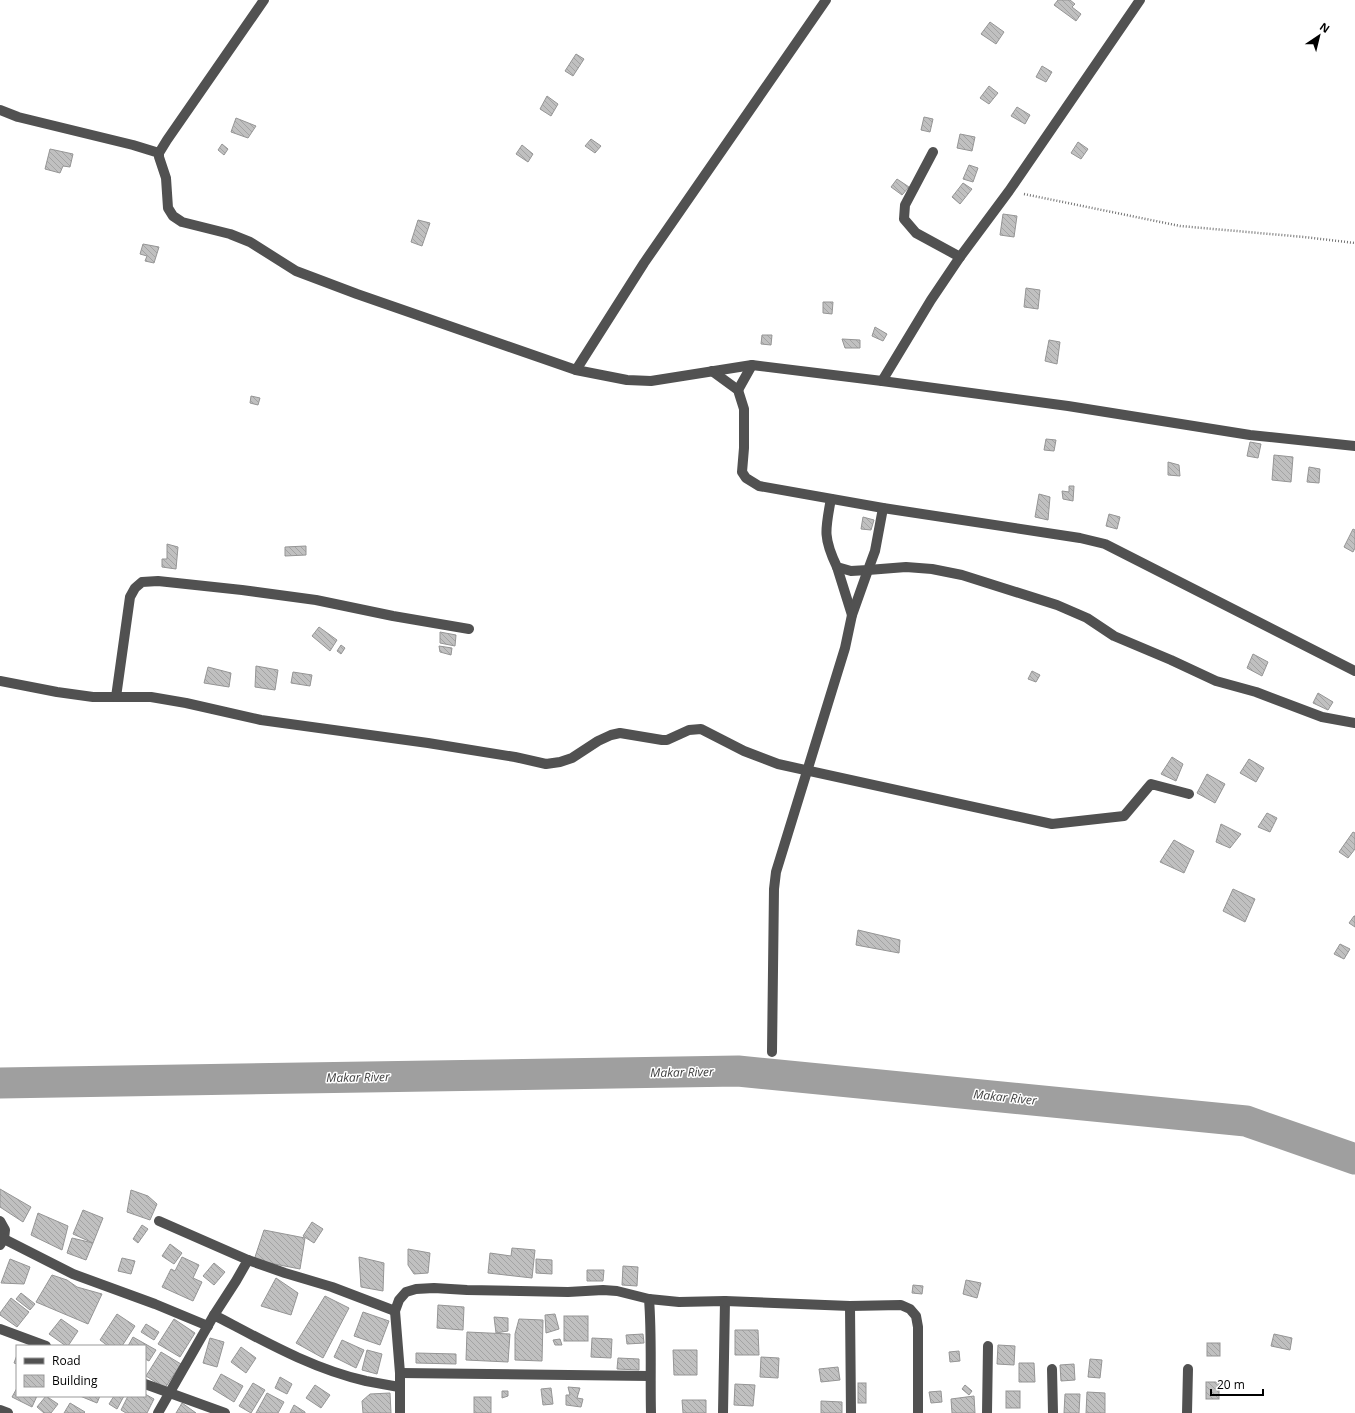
<svg xmlns="http://www.w3.org/2000/svg" width="1355" height="1413" viewBox="0 0 1355 1413" font-family="'Open Sans',sans-serif">
<style>
.lines{fill:none;stroke-linecap:round;stroke-linejoin:round}
.river{stroke:#9f9f9f;stroke-width:31}
.building{fill:url(#building-back-hatch);stroke:#959595}
.path{stroke:#737373;stroke-width:2.5;stroke-dasharray:1 2;stroke-linecap:butt}
.minor{stroke:#515151;stroke-width:10}
.labels{text-anchor:middle;dominant-baseline:central;stroke-width:3;stroke-linejoin:round;paint-order:stroke}
.water-label{font-size:12px;font-style:italic;fill:#404040;stroke:#fff}
</style>
<defs>
<pattern id="building-back-hatch" width="6" height="6" patternUnits="userSpaceOnUse"><rect width="6" height="6" fill="#c0c0c0"/><path d="M-1 5l2 2M0 0l6 6M5-1l2 2" fill="none" stroke="#a3a3a3"/></pattern>
</defs>
<rect width="100%" height="100%" fill="#fff"/>
<g class="lines">
<polyline class="river" points="0,1083 738,1071 1246,1121 1355,1159"/>
</g>
<g class="building">
<polygon points="1058,0 1070,0 1075,4 1072,7 1081,14 1076,21 1054,5"/>
<polygon points="990,22 1004,32 996,44 981,34"/>
<polygon points="576,54 584,59 573,76 565,71"/>
<polygon points="1042,66 1052,72 1046,82 1036,77"/>
<polygon points="989,86 998,93 989,104 980,98"/>
<polygon points="547,96 558,104 551,116 540,109"/>
<polygon points="1017,107 1030,115 1025,124 1011,116"/>
<polygon points="924,117 933,119 930,132 921,130"/>
<polygon points="236,118 256,126 248,138 231,132"/>
<polygon points="960,134 975,137 972,151 957,148"/>
<polygon points="591,139 601,146 595,153 585,146"/>
<polygon points="1078,142 1088,149 1081,159 1071,153"/>
<polygon points="222,144 228,149 224,155 218,150"/>
<polygon points="522,145 533,154 528,162 516,154"/>
<polygon points="50,149 73,154 70,167 63,166 60,173 45,169"/>
<polygon points="969,165 978,168 973,182 963,179"/>
<polygon points="897,179 909,187 902,195 891,187"/>
<polygon points="963,183 972,189 960,204 952,197"/>
<polygon points="1003,214 1017,216 1014,237 1000,235"/>
<polygon points="418,220 430,223 422,246 411,242"/>
<polygon points="143,244 159,247 154,263 145,261 147,256 140,254"/>
<polygon points="1026,288 1040,290 1038,309 1024,307"/>
<polygon points="823,302 833,302 832,314 823,313"/>
<polygon points="875,327 887,334 883,341 872,336"/>
<polygon points="762,335 772,335 771,345 761,344"/>
<polygon points="842,339 860,340 860,348 845,348"/>
<polygon points="1049,340 1060,342 1057,364 1045,361"/>
<polygon points="251,396 260,398 258,405 250,403"/>
<polygon points="1046,439 1056,440 1054,451 1044,450"/>
<polygon points="1250,442 1261,444 1258,458 1247,456"/>
<polygon points="1274,455 1293,457 1291,482 1272,480"/>
<polygon points="1168,462 1179,465 1180,476 1168,475"/>
<polygon points="1309,467 1320,469 1319,483 1307,482"/>
<polygon points="1069,486 1074,486 1073,501 1063,499 1062,491 1069,492"/>
<polygon points="1039,494 1050,497 1048,520 1035,517"/>
<polygon points="1109,514 1120,517 1117,529 1106,526"/>
<polygon points="863,517 874,520 871,530 861,529"/>
<polygon points="1353,529 1355,530 1355,548 1353,552 1344,547"/>
<polygon points="167,544 178,547 176,569 162,567 162,559 167,559"/>
<polygon points="306,546 306,555 285,556 285,547"/>
<polygon points="319,627 337,640 330,651 312,636"/>
<polygon points="440,632 456,635 455,646 440,643"/>
<polygon points="341,645 345,648 341,654 337,651"/>
<polygon points="439,646 452,648 451,655 440,652"/>
<polygon points="1253,654 1268,662 1262,676 1247,668"/>
<polygon points="256,666 278,670 275,690 255,687"/>
<polygon points="208,667 231,673 229,687 204,683"/>
<polygon points="1032,671 1040,675 1036,682 1028,679"/>
<polygon points="293,672 312,675 310,686 291,683"/>
<polygon points="1318,693 1333,702 1328,710 1313,703"/>
<polygon points="1172,757 1183,764 1176,781 1161,774"/>
<polygon points="1249,759 1264,768 1256,782 1240,773"/>
<polygon points="1207,774 1225,784 1215,803 1197,793"/>
<polygon points="1267,813 1277,818 1270,832 1258,827"/>
<polygon points="1221,824 1241,834 1230,848 1216,842"/>
<polygon points="1353,832 1355,833 1355,849 1348,858 1339,852"/>
<polygon points="1174,840 1194,851 1184,873 1160,862"/>
<polygon points="1233,889 1255,899 1245,922 1223,911"/>
<polygon points="1354,916 1355,916 1355,927 1349,923"/>
<polygon points="858,930 900,940 899,953 856,945"/>
<polygon points="1340,944 1350,949 1344,959 1334,954"/>
<polygon points="0,1189 31,1207 23,1222 0,1207"/>
<polygon points="131,1190 148,1196 157,1204 150,1220 127,1212"/>
<polygon points="83,1210 103,1218 93,1243 73,1234"/>
<polygon points="38,1213 68,1226 62,1250 31,1235"/>
<polygon points="312,1222 323,1229 314,1243 303,1236"/>
<polygon points="142,1225 148,1229 138,1243 133,1239"/>
<polygon points="264,1230 305,1238 300,1269 254,1260"/>
<polygon points="72,1238 93,1243 86,1260 67,1253"/>
<polygon points="170,1244 182,1253 174,1264 162,1256"/>
<polygon points="512,1248 535,1250 532,1278 488,1273 490,1253 511,1256"/>
<polygon points="408,1249 430,1253 428,1273 414,1274 408,1265"/>
<polygon points="182,1257 199,1265 193,1278 202,1282 193,1301 162,1287 171,1269 175,1271"/>
<polygon points="359,1257 384,1263 383,1291 361,1287"/>
<polygon points="122,1258 135,1261 131,1274 118,1271"/>
<polygon points="10,1259 30,1267 24,1284 1,1283"/>
<polygon points="536,1259 552,1260 552,1274 536,1273"/>
<polygon points="214,1263 225,1272 214,1285 203,1276"/>
<polygon points="623,1266 638,1267 637,1286 622,1285"/>
<polygon points="587,1270 604,1270 603,1281 587,1281"/>
<polygon points="52,1275 67,1280 77,1287 102,1294 88,1324 36,1302"/>
<polygon points="276,1278 298,1293 291,1315 261,1306"/>
<polygon points="966,1280 981,1283 977,1298 963,1294"/>
<polygon points="913,1285 923,1286 922,1294 912,1293"/>
<polygon points="21,1293 35,1304 30,1310 16,1299"/>
<polygon points="325,1296 349,1308 323,1358 296,1343"/>
<polygon points="11,1298 29,1312 17,1327 0,1315 0,1313"/>
<polygon points="438,1305 464,1307 463,1330 437,1328"/>
<polygon points="363,1312 389,1321 380,1345 354,1336"/>
<polygon points="117,1314 135,1326 122,1346 108,1346 100,1340"/>
<polygon points="555,1314 559,1329 546,1333 545,1315"/>
<rect x="564" y="1316" width="24" height="25"/>
<polygon points="494,1317 508,1318 508,1331 496,1333"/>
<polygon points="61,1319 78,1331 68,1346 66,1346 49,1334"/>
<polygon points="174,1319 195,1333 180,1357 158,1344"/>
<polygon points="519,1319 543,1320 542,1361 515,1360 515,1334"/>
<polygon points="146,1324 159,1332 154,1340 141,1332"/>
<polygon points="735,1330 758,1330 759,1355 735,1355"/>
<polygon points="467,1332 510,1334 508,1362 466,1360"/>
<polygon points="643,1334 644,1343 627,1344 626,1335"/>
<polygon points="1274,1334 1292,1338 1290,1350 1271,1346"/>
<polygon points="133,1337 156,1350 149,1361 145,1359 145,1346 128,1346"/>
<polygon points="210,1338 224,1342 217,1367 203,1363"/>
<polygon points="592,1338 612,1339 611,1358 591,1357"/>
<polygon points="560,1339 562,1345 555,1345 553,1340"/>
<polygon points="342,1340 364,1350 356,1368 334,1357"/>
<rect x="1207" y="1343" width="13" height="13"/>
<polygon points="998,1345 1015,1346 1014,1365 997,1364"/>
<polygon points="241,1347 256,1358 246,1373 231,1362"/>
<polygon points="367,1350 382,1354 377,1374 362,1370"/>
<polygon points="673,1350 697,1350 697,1375 674,1375"/>
<polygon points="959,1351 960,1361 950,1362 949,1352"/>
<polygon points="161,1352 181,1364 165,1388 146,1376"/>
<polygon points="416,1353 456,1354 456,1364 416,1363"/>
<polygon points="17,1355 17,1364 14,1363"/>
<polygon points="761,1357 779,1358 778,1378 760,1377"/>
<polygon points="618,1358 639,1359 639,1370 617,1369"/>
<polygon points="1090,1359 1102,1360 1100,1378 1088,1377"/>
<polygon points="1019,1363 1034,1363 1035,1382 1019,1382"/>
<polygon points="1074,1364 1075,1380 1061,1381 1060,1365"/>
<polygon points="838,1367 840,1380 821,1382 819,1369"/>
<polygon points="221,1374 243,1386 234,1402 213,1389"/>
<polygon points="280,1377 292,1384 287,1394 275,1388"/>
<rect x="1206" y="1382" width="13" height="17"/>
<polygon points="253,1383 265,1390 251,1413 239,1406"/>
<rect x="858" y="1383" width="8" height="20"/>
<polygon points="735,1384 755,1385 753,1406 734,1405"/>
<polygon points="315,1385 330,1395 321,1408 306,1398"/>
<polygon points="965,1385 972,1391 969,1395 962,1389"/>
<polygon points="568,1387 580,1388 577,1398 583,1399 581,1407 566,1405 566,1395 570,1395"/>
<polygon points="17,1388 17,1396 37,1396 32,1407 12,1397"/>
<polygon points="551,1388 553,1404 543,1405 541,1389"/>
<polygon points="502,1391 508,1391 508,1396 502,1398"/>
<polygon points="941,1391 942,1402 931,1403 929,1392"/>
<rect x="1006" y="1391" width="14" height="17"/>
<polygon points="1087,1392 1105,1393 1105,1413 1086,1413"/>
<polygon points="267,1393 284,1402 278,1413 256,1413"/>
<polygon points="390,1393 391,1413 363,1413 362,1401 370,1394"/>
<polygon points="145,1394 154,1399 147,1413 126,1413 121,1410 128,1396 145,1396"/>
<polygon points="1065,1394 1080,1394 1079,1413 1064,1413"/>
<polygon points="46,1396 58,1404 51,1413 44,1413 37,1407"/>
<polygon points="80,1396 100,1396 97,1403"/>
<polygon points="114,1396 124,1396 117,1409 109,1404"/>
<polygon points="974,1396 975,1413 952,1413 951,1399"/>
<rect x="474" y="1397" width="17" height="16"/>
<polygon points="682,1400 706,1400 706,1413 683,1413"/>
<polygon points="821,1401 842,1402 842,1413 821,1413"/>
<polygon points="70,1403 85,1412 84,1413 64,1413"/>
<polygon points="182,1403 196,1413 176,1413"/>
<polygon points="294,1405 305,1412 305,1413 290,1413"/>
</g>
<g class="lines">
<polyline class="path" points="1024,194 1180,226 1304,237 1355,243"/>
<g class="minor">
<polyline points="264,0 167,140 159,153 159,157 166,178 168,208 173,216 182,222 230,234 250,242 296,271 357,294 576,370 627,380 651,381 752,365 882,381 1068,406 1250,435 1355,446"/>
<polyline points="0,110 18,117 133,145 159,153"/>
<polyline points="933,152 905,205 904,219 916,233 960,257"/>
<polyline points="576,370 644,263 826,0"/>
<polyline points="712,371 738,390 744,409 744,448 742,472 746,478 759,486 883,508 1080,538 1105,544 1355,671"/>
<polyline points="882,381 931,300 960,257 1009,191 1140,0"/>
<polyline points="738,390 752,365"/>
<path d="M831,499C825,530 823,538 837,567L851,571L868,570L875,551L883,508"/>
<polyline points="837,567 852,615"/>
<polyline points="0,681 57,692 93,697 151,697 186,703 261,720 428,743 515,757 546,764 560,762 572,758 598,741 611,735 620,733 662,740 667,740 689,730 701,729 744,751 778,764 1052,824 1124,816 1151,784 1189,794"/>
<polyline points="116,697 130,597 135,588 142,582 158,581 242,590 316,600 393,616 469,629"/>
<polyline points="772,1052 774,889 776,872 845,648 852,615 868,570 906,567 932,569 962,575 1057,605 1087,618 1114,636 1171,660 1216,681 1256,692 1322,717 1355,723"/>
<polyline points="0,1221 5,1230 4,1239"/>
<polyline points="0,1245 4,1239 73,1274 155,1304 208,1326"/>
<polyline points="248,1260 285,1273 332,1287 395,1311"/>
<polyline points="649,1299 679,1302 725,1301 723,1413"/>
<polyline points="725,1301 850,1306 901,1305 910,1309 916,1316 918,1327 918,1413"/>
<polyline points="850,1306 851,1413"/>
<path d="M214,1315C262,1340 312,1369 366,1381C377,1383 388,1385 399,1387"/>
<polyline points="0,1329 46,1346"/>
<polyline points="1052,1369 1053,1413"/>
<polyline points="400,1373 650,1376"/>
<polyline points="145,1384 225,1413"/>
<polyline points="0,1410 8,1413"/>
<polyline points="158,1413 214,1315 236,1281 248,1260 159,1221"/>
<path d="M400,1413V1373L395,1311L399,1300L406,1292L416,1289L434,1288L467,1290L568,1292L603,1290L617,1291L649,1299C652,1337 650,1375 651,1413"/>
<polyline points="987,1413 988,1346"/>
<polyline points="1187,1413 1188,1369"/>
</g>
</g>
<g class="labels">
<g class="water-label">
<text transform="translate(682 1072) rotate(-1)">Makar River</text>
<text transform="translate(358 1077) rotate(-1)">Makar River</text>
<text transform="translate(1005 1097) rotate(6)">Makar River</text>
</g>
</g>
<rect x="16" y="1345" width="130" height="52" fill="#ffffff" stroke="#999999"/>
<rect x="24" y="1358" width="20" height="6" fill="#515151" stroke="#999999"/>
<text x="52" y="1365" font-size="12" fill="#000000">Road</text>
<rect x="24" y="1375" width="20" height="12" fill="url(#building-back-hatch)" stroke="#999999"/>
<text x="52" y="1385" font-size="12" fill="#000000">Building</text>
<g transform="translate(1319 36) rotate(35)" stroke="#ffffff" stroke-width="3" paint-order="stroke">
<path d="M0-3L7 15L0 10L-7 15Z" fill="#000000"/>
<text y="-6" font-size="11" font-weight="bold" text-anchor="middle" fill="#000000">N</text>
</g>
<path d="M1211 1389v6h52v-6" fill="none" stroke="#000000" stroke-width="2"/>
<text x="1217" y="1389" font-size="12" fill="#000000" stroke="#ffffff" stroke-width="3" paint-order="stroke">20 m</text>
</svg>
